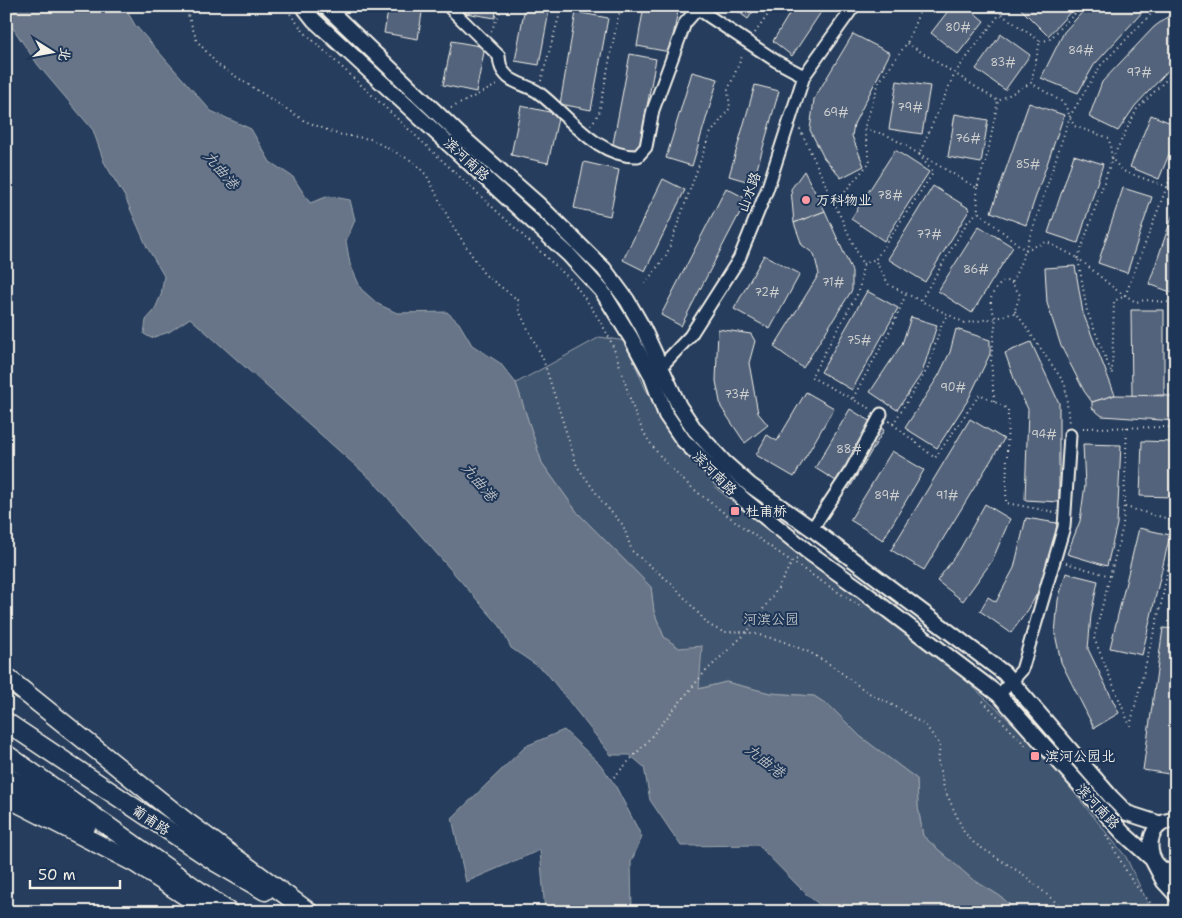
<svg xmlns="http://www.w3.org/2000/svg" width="1182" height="918" viewBox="0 0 1182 918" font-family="'Shantell Sans','LXGW WenKai TC',sans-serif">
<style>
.green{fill:#40546f;stroke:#9aa2ac}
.water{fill:#677588;stroke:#9fa7ae}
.building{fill:#52647b;stroke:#f4f1e8}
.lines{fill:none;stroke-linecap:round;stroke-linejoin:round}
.minor-casing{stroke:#f4f1e8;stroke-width:15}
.tertiary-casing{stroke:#f4f1e8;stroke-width:18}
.primary-casing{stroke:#f4f1e8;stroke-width:21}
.path{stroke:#f4f1e8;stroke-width:2;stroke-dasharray:1 4;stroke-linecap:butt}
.minor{stroke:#1d3557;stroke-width:11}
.tertiary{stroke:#1d3557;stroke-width:14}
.primary{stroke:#1d3557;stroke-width:18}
.poi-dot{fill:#ff9aa2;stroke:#1d3557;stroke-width:2}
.labels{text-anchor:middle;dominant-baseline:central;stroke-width:4;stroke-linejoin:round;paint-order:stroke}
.number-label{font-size:11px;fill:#cccecd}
.street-label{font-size:14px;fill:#f4f1e8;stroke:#1d3557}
.poi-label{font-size:14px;fill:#f4f1e8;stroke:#1d3557;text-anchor:start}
.park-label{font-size:14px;fill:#bec2c4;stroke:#1d3557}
.water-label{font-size:15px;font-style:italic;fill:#bcbfc2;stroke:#1d3557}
</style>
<rect width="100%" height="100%" fill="#263d5d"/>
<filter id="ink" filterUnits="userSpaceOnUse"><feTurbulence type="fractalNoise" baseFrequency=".02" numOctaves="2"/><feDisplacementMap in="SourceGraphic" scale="10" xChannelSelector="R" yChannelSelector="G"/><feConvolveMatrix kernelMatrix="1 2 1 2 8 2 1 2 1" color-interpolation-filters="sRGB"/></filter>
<g filter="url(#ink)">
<polygon class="green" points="600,337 625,341 646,390 718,490 924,642 1035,744 1126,857 1152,912 1018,912 1000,896 972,879 923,836 918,807 917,779 861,737 831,707 814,696 770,693 726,682 698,689 679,648 664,637 654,612 651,587 577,512 542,463 516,383"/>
<g class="water">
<polygon points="6,6 124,6 135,25 211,111 251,129 270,162 293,177 310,203 329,196 350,200 355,220 346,241 350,264 361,289 378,304 397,313 447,312 459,323 472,345 500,363 516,383 542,463 577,512 651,587 654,612 664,637 679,648 702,646 699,689 726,682 770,693 814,696 831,707 861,737 917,779 918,807 923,836 972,879 1000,896 1018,912 829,912 806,894 758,845 681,846 650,800 644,767 630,755 611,755 545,671 511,648 500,626 374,482 190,318 169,332 151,338 144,334 146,320 154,311 161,295 164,276 147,247 125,197 104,162 93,130 38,65 6,18"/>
<polygon points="564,730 600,764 615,785 642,837 631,862 632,912 545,912 540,850 466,882 452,818 526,746"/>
</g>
<g class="building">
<polygon points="389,6 423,6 418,39 384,33"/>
<polygon points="466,6 497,6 495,18 465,13"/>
<polygon points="525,6 550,6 539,65 515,61"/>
<polygon points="644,6 678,11 670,52 637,46"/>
<polygon points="730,6 757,6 748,19"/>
<polygon points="794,6 825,6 792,56 773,41"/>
<polygon points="952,6 966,6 984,21 958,54 931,33"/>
<polygon points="1018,6 1076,6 1048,36"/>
<polygon points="1088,6 1147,7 1094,65 1078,93 1041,78 1064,32"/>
<polygon points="576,12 608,18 591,110 560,104"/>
<polygon points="1174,12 1176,62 1135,106 1118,131 1089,117 1102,82 1154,27"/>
<polygon points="853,34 890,53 854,124 852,136 864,166 841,178 824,158 810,130 814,99"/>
<polygon points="1001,34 1030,55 1005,90 976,69"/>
<polygon points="452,41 485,47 476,92 443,85"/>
<polygon points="630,54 656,59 638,154 612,149"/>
<polygon points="692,72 718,79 692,166 666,158"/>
<polygon points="897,81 930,86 922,134 889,129"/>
<polygon points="755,85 779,91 753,183 729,176"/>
<polygon points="1029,103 1064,115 1026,225 991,212"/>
<polygon points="521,106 559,114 548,163 511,155"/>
<polygon points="955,114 988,120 981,163 948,157"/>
<polygon points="1151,115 1176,125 1176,137 1159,179 1130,167"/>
<polygon points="895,150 929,172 884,241 851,219"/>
<polygon points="1074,155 1103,164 1078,243 1048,233"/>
<polygon points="584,162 619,170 610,216 574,208"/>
<polygon points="804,171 825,211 794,223 791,189"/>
<polygon points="663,179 685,190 645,271 623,260"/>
<polygon points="933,186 970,209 925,282 888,259"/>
<polygon points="726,188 747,199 681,326 661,315"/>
<polygon points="1123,188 1152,197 1127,273 1098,263"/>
<polygon points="1176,205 1176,294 1149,284"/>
<polygon points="825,211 852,271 852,290 803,368 774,347 819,274 814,254 802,245 794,223"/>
<polygon points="979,226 1013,247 972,313 938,291"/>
<polygon points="764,255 800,274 770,329 734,309"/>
<polygon points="1075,266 1083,313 1115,395 1092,402 1084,391 1061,346 1047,303 1045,268"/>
<polygon points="867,291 898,308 852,390 821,372"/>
<polygon points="1131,310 1164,310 1164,395 1132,396"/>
<polygon points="911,317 937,325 922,373 897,410 870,392 902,344"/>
<polygon points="718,329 751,334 755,341 749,363 758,413 768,425 745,443 721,407 716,381"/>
<polygon points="956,329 990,340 990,354 968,400 937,448 905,428 939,375 950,352"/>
<polygon points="1031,342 1059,403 1059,502 1025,500 1028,409 1017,387 1005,353"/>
<polygon points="806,392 834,408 794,477 756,455 767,435 777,441"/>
<polygon points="1115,395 1176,396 1176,421 1102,416 1092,408 1092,402"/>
<polygon points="850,409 884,430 849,489 815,468"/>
<polygon points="970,419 1004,439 924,570 891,550"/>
<polygon points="1142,441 1173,442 1171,497 1140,496"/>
<polygon points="1083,444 1121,445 1117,524 1107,566 1067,554 1080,521 1085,485"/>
<polygon points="892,451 924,470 883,540 850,520"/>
<polygon points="985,504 1010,519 992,561 963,601 937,581 960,549"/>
<polygon points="1026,518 1057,523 1053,550 1042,585 1028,610 1011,633 980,611 988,597 996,602 1014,568"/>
<polygon points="1139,528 1170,535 1142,655 1110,648"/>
<polygon points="1066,573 1098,581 1091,615 1088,649 1119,713 1094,728 1061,662 1055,634 1058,600"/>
<polygon points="1163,628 1176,629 1176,775 1143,770"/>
</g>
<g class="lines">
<g class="minor-casing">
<g id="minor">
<path d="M448,6L499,56C500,66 501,70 508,77C516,84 530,86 539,93C568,115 597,158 638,156L646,147L653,110L685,23L700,6"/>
<polyline points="698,9 776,61 804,76"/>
<polyline points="657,371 690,336 739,259 767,190 804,76 854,6"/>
<polyline points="812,529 851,470 881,414"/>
<polyline points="999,695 1022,670 1064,527 1070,435"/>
</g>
</g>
<g class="tertiary-casing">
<g id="tertiary">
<polyline points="303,6 314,20 569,255 602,291 631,338 651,375 666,415 683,440 744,500 807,551 860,589 999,695 1123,833 1152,859 1164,882 1176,895"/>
<polyline points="325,6 460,135 538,204 604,269 627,300 643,328 679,406 695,430 724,462 750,485 812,529 1004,673 1111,797 1127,813 1161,824"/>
<path d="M1176,820C1142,819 1142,872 1176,873"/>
</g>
</g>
<g class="primary-casing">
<g id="primary">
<polyline points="6,677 184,820 309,912"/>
<polyline points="6,722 217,863 265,891"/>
<polyline points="6,754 229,912"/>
<polyline points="6,776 86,827"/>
<polyline points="6,797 135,863 210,912"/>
</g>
</g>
<g class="path">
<polyline points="185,6 197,41 218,65 305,121 337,134 370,139 414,162 427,176 451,223 484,274 518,300 519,311 543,359 577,466 604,504 623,525 632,551 671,583 709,625 723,632 747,632 779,640 809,652 831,665 867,692 898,708 926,726 940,745 938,762 944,788 964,832 974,843 1024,875 1059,905 1073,912"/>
<path d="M284,6L304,32L573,282C587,301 601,320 611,342C625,374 630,412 649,441C671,474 703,497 735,521C776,552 819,580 863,608"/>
<polyline points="926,6 919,13 907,43 879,82 864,129 887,135 977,188 988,152 998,101"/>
<polyline points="989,6 1040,41 1031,83"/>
<polyline points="491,31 503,6"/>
<polyline points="755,33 774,6"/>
<polyline points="1040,41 1049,40 1082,6"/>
<polyline points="907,43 998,101 1031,83 1064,103 1074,126 1109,138 1112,159 1123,171 1176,190"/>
<polyline points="1176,70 1137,109 1112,159 1078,258 1115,289 1136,302 1145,300 1176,303"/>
<polyline points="541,81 562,6"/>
<polyline points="451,108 499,84"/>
<polyline points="591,125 599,113 618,17 622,6"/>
<polyline points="800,129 863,265 859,291 811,377 871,409"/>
<polyline points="977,188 978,212 1025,250 1047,242 1078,258 1087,311 1112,374 1114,301 1125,296 1176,163"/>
<polyline points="835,203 870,162 864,129"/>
<polyline points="863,264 876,259"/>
<path d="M1012,283L1004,280C991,294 986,299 996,318L1014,313L1020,295L1012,283L1027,247L1070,116L1101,65L1155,10"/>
<polyline points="645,284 667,254 710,134 730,108 728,90 743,54"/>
<polyline points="921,300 968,221 978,212"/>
<polyline points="1015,311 1065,384 1069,423"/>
<polyline points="1172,386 1176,342"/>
<polyline points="853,398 893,325 906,294"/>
<polyline points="994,401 991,359 996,318 965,323 889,285 875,260 933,173 919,154 955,73 1006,6"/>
<polyline points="889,421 935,458 980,394 1008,409 1006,503 1055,512"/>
<polyline points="893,424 928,368 942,323 949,314"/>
<polyline points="1127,427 1123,526 1094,638 1130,726 1162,600 1176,526"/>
<polyline points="1078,428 1176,427"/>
<polyline points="1125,507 1176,521"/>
<polyline points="1066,563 1110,576"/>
<polyline points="983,701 1028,748"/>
<polyline points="614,777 645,744 704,673 747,632 778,588 792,562 797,559"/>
<polyline points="1106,835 1132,881 1158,912"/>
</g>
<use href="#minor" class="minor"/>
<use href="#tertiary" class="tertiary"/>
<use href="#primary" class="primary"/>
</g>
</g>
<g class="poi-dot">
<circle cx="806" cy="200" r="5"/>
<rect x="730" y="506" width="10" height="10" rx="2.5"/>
<rect x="1030" y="751" width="10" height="10" rx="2.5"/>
</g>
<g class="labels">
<g class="number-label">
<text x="958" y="27">80#</text>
<text x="1081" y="50">84#</text>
<text x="1003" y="62">83#</text>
<text x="1139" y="72">97#</text>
<text x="910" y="107">79#</text>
<text x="836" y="112">69#</text>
<text x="968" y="138">76#</text>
<text x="1028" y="164">85#</text>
<text x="890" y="195">78#</text>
<text x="929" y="234">77#</text>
<text x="976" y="269">86#</text>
<text x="833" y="282">71#</text>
<text x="767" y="292">72#</text>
<text x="859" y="340">75#</text>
<text x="953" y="387">90#</text>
<text x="737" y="394">73#</text>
<text x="1044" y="434">94#</text>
<text x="849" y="449">88#</text>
<text x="887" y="495">89#</text>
<text x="947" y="495">91#</text>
</g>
<g class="street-label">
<text transform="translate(467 159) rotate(43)">滨河南路</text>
<text transform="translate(749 192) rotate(-70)">山水路</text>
<text transform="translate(715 473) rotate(45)">滨河南路</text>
<text transform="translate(1098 806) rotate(47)">滨河南路</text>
<text transform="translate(151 820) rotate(33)">葡甫路</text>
</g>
<g class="poi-label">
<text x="816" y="200">万科物业</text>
<text x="745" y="511">杜甫桥</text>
<text x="1045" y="756">滨河公园北</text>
</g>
<g class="park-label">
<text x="771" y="619">河滨公园</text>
</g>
<g class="water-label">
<text transform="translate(221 170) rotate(50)">九曲港</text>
<text transform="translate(479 482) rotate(50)">九曲港</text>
<text transform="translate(765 761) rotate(38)">九曲港</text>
</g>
</g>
<rect width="1182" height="918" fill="none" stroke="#1d3557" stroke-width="25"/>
<rect x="12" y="12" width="1157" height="893" fill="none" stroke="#f4f1e8" stroke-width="2" filter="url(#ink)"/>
<g transform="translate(52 52) rotate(101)" stroke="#1d3557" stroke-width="4" paint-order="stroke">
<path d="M0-4L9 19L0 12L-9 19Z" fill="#f4f1e8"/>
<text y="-8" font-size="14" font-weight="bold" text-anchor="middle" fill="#f4f1e8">北</text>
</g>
<path d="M30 880v8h90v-8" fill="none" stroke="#f4f1e8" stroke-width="2.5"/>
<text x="38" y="880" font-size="15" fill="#f4f1e8" stroke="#1d3557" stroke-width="4" paint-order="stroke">50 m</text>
</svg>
